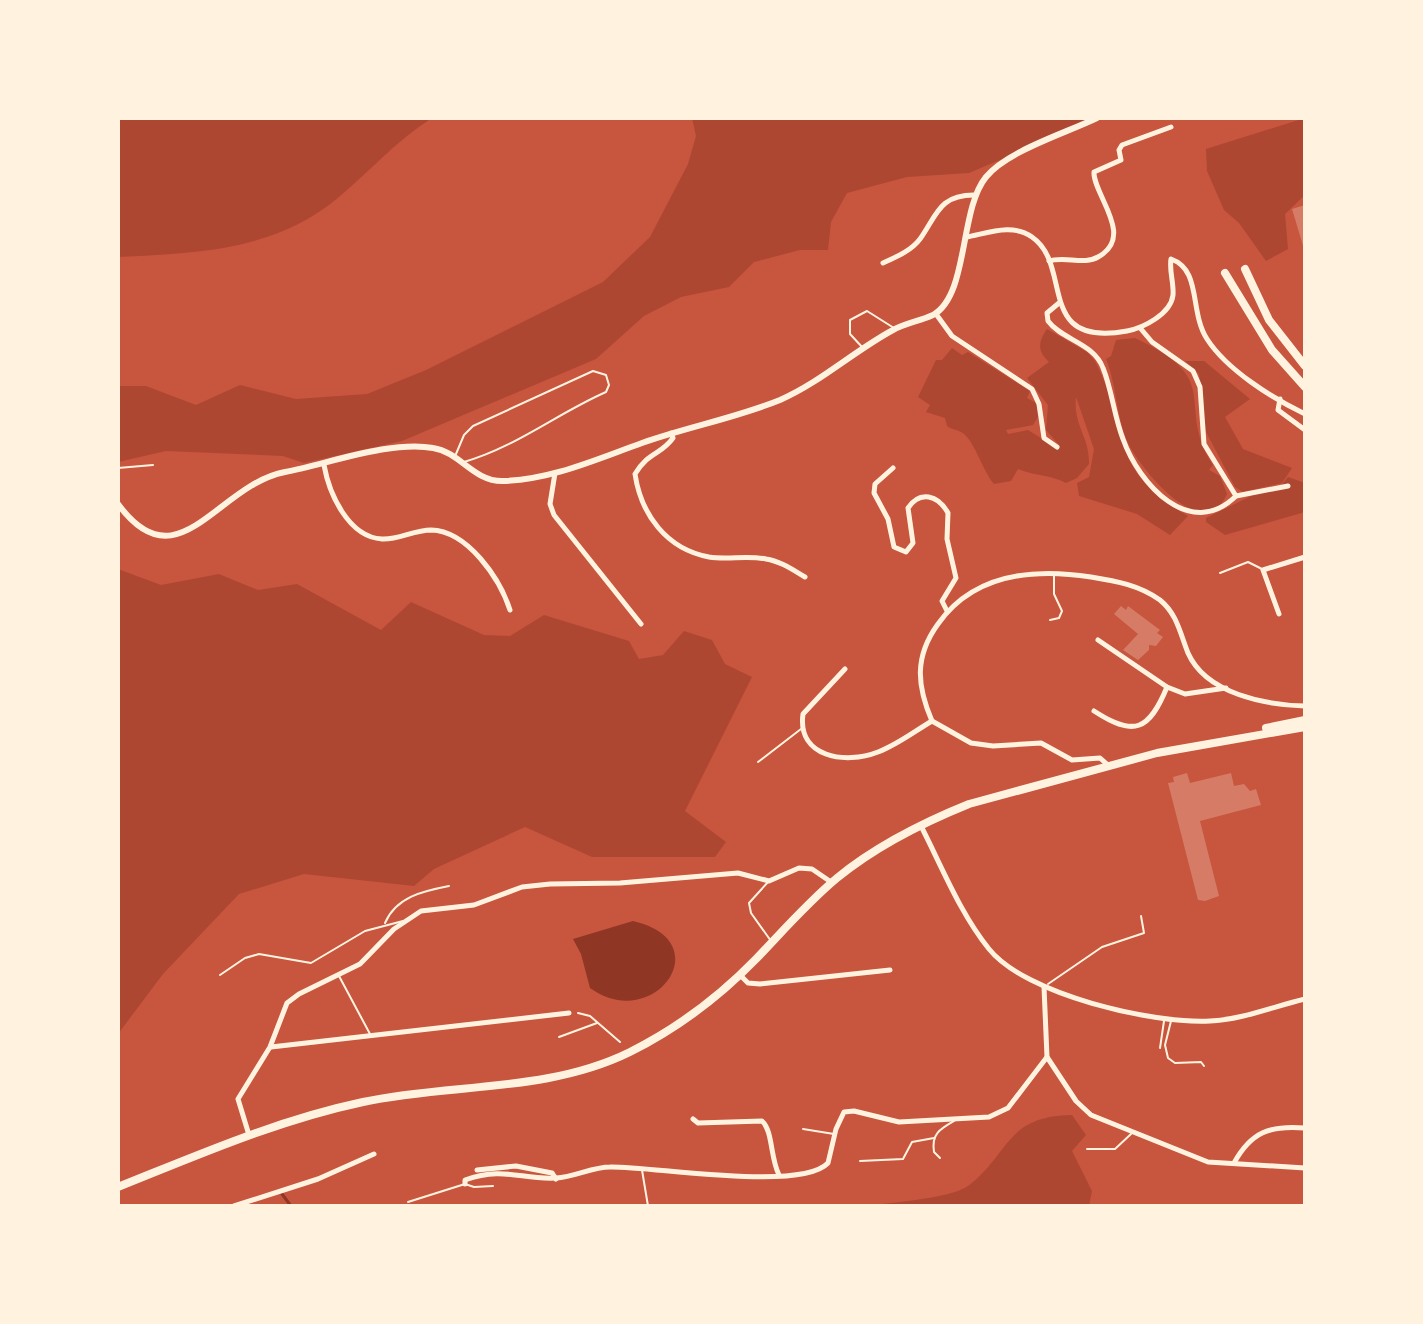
<svg xmlns="http://www.w3.org/2000/svg" width="1423" height="1324" viewBox="0 0 1423 1324" font-family="Rubik,sans-serif">
<style>
.green{fill:#ae4732}
.water{fill:#8f3625}
.lines{fill:none;stroke-linecap:round;stroke-linejoin:round}
.stream{stroke:#8f3625;stroke-width:3}
.building{fill:#d67c66}
.path{stroke:#fff3e0;stroke-width:2}
.service{stroke:#fff3e0;stroke-width:2}
.minor{stroke:#fff3e0;stroke-width:5}
.tertiary{stroke:#fff3e0;stroke-width:6}
.primary{stroke:#fff3e0;stroke-width:8}
.trunk{stroke:#fff3e0;stroke-width:8}
</style>
<rect width="100%" height="100%" fill="#c8553d"/>
<g class="green">
<path d="M118,118H432C397,140 370,171 339,197C275,251 197,253 118,257Z"/>
<polygon points="692,118 1083,118 1085,124 969,173 907,177 847,193 831,222 828,250 800,250 754,262 729,287 681,297 644,316 596,359 402,441 304,463 283,456 166,451 118,462 118,386 146,386 196,405 240,385 296,399 367,394 426,370 603,282 650,237 688,164 696,136"/>
<polygon points="1305,118 1305,195 1285,214 1288,249 1266,261 1239,223 1224,210 1207,171 1206,149"/>
<path d="M1047,329L1087,352L1095,361C1131,431 1106,469 1188,516L1170,535L1137,514L1079,496L1077,483L1089,477L1094,449L1076,397C1073,426 1090,437 1089,464L1077,478L1066,483C1048,474 1035,476 1018,469L1011,481L994,484C983,471 975,443 964,434C960,430 952,430 947,426L945,418L926,412L930,405L918,397L936,360H942L952,348L962,355L968,352L1030,391L1027,398L1036,403L1038,417L1033,425L1006,430L1008,434L1028,430L1059,449L1060,446L1046,430L1048,405L1027,378L1049,362C1037,351 1038,342 1047,329Z"/>
<path d="M1135,338C1227,380 1174,405 1213,465L1209,470L1220,476L1227,494C1203,547 1140,468 1128,443C1116,417 1117,386 1106,359L1111,356L1116,340Z"/>
<polygon points="1185,361 1204,361 1250,399 1225,417 1243,449 1292,468 1282,483 1243,492 1235,487 1206,432 1199,374"/>
<polygon points="1288,477 1305,483 1305,512 1225,535 1206,522 1206,518 1253,495 1279,488"/>
<polygon points="118,569 161,585 219,574 258,590 297,584 381,630 411,602 484,635 510,636 544,615 629,641 639,659 663,655 684,631 712,640 725,664 752,677 685,811 726,842 715,857 592,857 525,827 434,869 414,886 304,874 239,894 163,974 118,1034"/>
<path d="M1072,1115L1086,1135L1072,1151L1092,1191L1089,1206H863C887,1203 949,1199 968,1186C1010,1154 1005,1116 1072,1115Z"/>
</g>
<path class="water" d="M633,921C721,941 654,1034 590,988L581,954L573,939Z"/>
<g class="lines">
<polyline class="stream" points="282,1194 291,1206"/>
</g>
<g class="building">
<polygon points="1305,205 1305,249 1304,249 1292,209"/>
<polygon points="1121,606 1126,610 1128,606 1160,630 1157,633 1163,637 1156,646 1149,645 1149,650 1138,660 1123,650 1138,634 1114,614"/>
<polygon points="1187,773 1190,783 1231,773 1234,786 1244,784 1250,791 1256,789 1261,805 1200,821 1219,896 1205,901 1198,900 1168,783 1174,782 1173,777"/>
</g>
<g class="lines">
<g class="path">
<polyline points="578,1013 590,1016 620,1042"/>
<polyline points="559,1037 597,1023"/>
</g>
<g class="service">
<polyline points="863,348 850,334 850,320 867,311 894,328"/>
<path d="M456,454L464,435L473,426L593,371L606,375L609,385L606,392C558,413 516,447 464,462"/>
<polyline points="118,468 153,465"/>
<polyline points="1220,573 1248,562 1262,569"/>
<polyline points="1050,620 1059,618 1062,611 1054,594 1054,574"/>
<polyline points="758,762 801,729"/>
<polyline points="768,882 749,903 751,913 771,941"/>
<path d="M385,923C396,897 423,891 449,886"/>
<polyline points="220,975 245,958 259,954 311,963 365,931 403,921"/>
<polyline points="339,976 370,1034"/>
<polyline points="1048,984 1102,947 1144,933 1141,916"/>
<polyline points="1171,1021 1165,1045 1168,1058 1175,1063 1201,1062 1204,1066"/>
<polyline points="1160,1048 1164,1021"/>
<polyline points="803,1129 834,1134"/>
<polyline points="1087,1149 1115,1149 1131,1134"/>
<path d="M940,1158L934,1152C931,1134 940,1129 954,1121"/>
<polyline points="860,1161 903,1159 912,1142 934,1138"/>
<polyline points="642,1170 648,1206"/>
<polyline points="408,1202 465,1184 474,1187 493,1186"/>
</g>
<g class="minor">
<path d="M967,237C988,233 1013,223 1032,237C1074,266 1034,348 1127,331C1143,328 1171,314 1173,295C1174,283 1169,271 1171,259C1202,270 1189,311 1207,339C1227,370 1272,398 1305,414"/>
<path d="M1049,261C1064,256 1085,265 1098,257C1136,236 1093,195 1094,172L1121,160L1119,150L1122,145L1171,127"/>
<path d="M883,263C896,257 911,251 920,239C937,215 939,195 974,195"/>
<path d="M1059,303L1047,313L1048,321C1062,340 1094,343 1103,368C1112,390 1114,416 1123,439C1139,484 1190,541 1236,496L1204,444L1200,387L1193,371L1152,342L1141,329"/>
<polyline points="936,314 952,336 1032,389 1039,404 1044,438 1057,447"/>
<polyline points="1280,399 1278,410 1305,430"/>
<path d="M671,433L673,438C661,455 649,451 635,474C641,514 666,549 709,557C728,560 747,555 766,559C780,561 793,570 805,577"/>
<path d="M324,465C329,493 348,537 382,539C398,540 414,530 431,530C468,531 500,579 510,610"/>
<path d="M893,468L875,484L874,493L888,519L894,547L906,552L913,543L908,508C920,490 938,495 948,513L947,539L956,578L942,601L947,611"/>
<polyline points="555,473 550,504 554,515 641,624"/>
<polyline points="1236,496 1288,486"/>
<polyline points="1279,614 1263,570 1305,557"/>
<polyline points="1098,640 1167,687"/>
<path d="M845,669L803,714C797,757 845,765 878,752C897,745 915,731 932,721L971,743L993,746L1041,743L1072,760L1100,758L1109,766"/>
<path d="M1094,711C1134,737 1149,731 1167,687L1185,694L1226,688"/>
<path d="M932,721C917,686 914,657 938,624C974,573 1034,568 1091,577C1116,581 1139,585 1160,600C1177,614 1180,633 1188,653C1206,694 1266,705 1305,706"/>
<path d="M921,826C942,867 960,913 989,949C1026,995 1153,1024 1210,1021C1241,1020 1275,1006 1305,999"/>
<polyline points="740,975 748,983 760,984 890,970"/>
<polyline points="1044,987 1047,1057 1076,1101 1091,1115 1208,1162 1305,1168"/>
<polyline points="271,1047 569,1013"/>
<path d="M693,1119L698,1123L762,1121C773,1131 770,1157 779,1175"/>
<polyline points="249,1135 238,1099 270,1047 287,1003 299,994 360,964 394,929 421,911 474,905 522,887 550,884 620,883 738,873 769,881 799,868 812,869 831,882"/>
<path d="M1234,1163C1251,1132 1270,1125 1305,1128"/>
<polyline points="477,1170 516,1166 552,1173 556,1179"/>
<path d="M465,1184V1180C504,1166 521,1180 556,1178C575,1177 592,1167 610,1167C652,1166 801,1192 828,1163L836,1129L844,1112L854,1111L899,1122L989,1117L1008,1108L1047,1057"/>
<polyline points="234,1206 318,1179 374,1154"/>
</g>
<path class="tertiary" d="M118,504C178,586 217,485 285,472C327,464 392,440 433,448C460,452 473,481 502,481C551,480 597,459 642,443C687,427 736,418 780,400C821,382 854,351 893,330C906,323 920,321 933,315C969,295 959,210 986,177C1007,151 1066,133 1097,118"/>
<g class="primary">
<polyline points="1266,728 1305,720"/>
<path d="M118,1187C198,1155 278,1120 363,1102C451,1083 547,1093 630,1052C676,1029 720,996 756,959C782,932 808,902 837,878C876,846 922,823 969,804L1157,753L1305,727"/>
</g>
<g class="trunk">
<polyline points="1245,269 1269,320 1305,366"/>
<polyline points="1225,273 1272,350 1305,387"/>
</g>
</g>
<rect width="1423" height="1324" fill="none" stroke="#fff3e0" stroke-width="240"/>
</svg>
